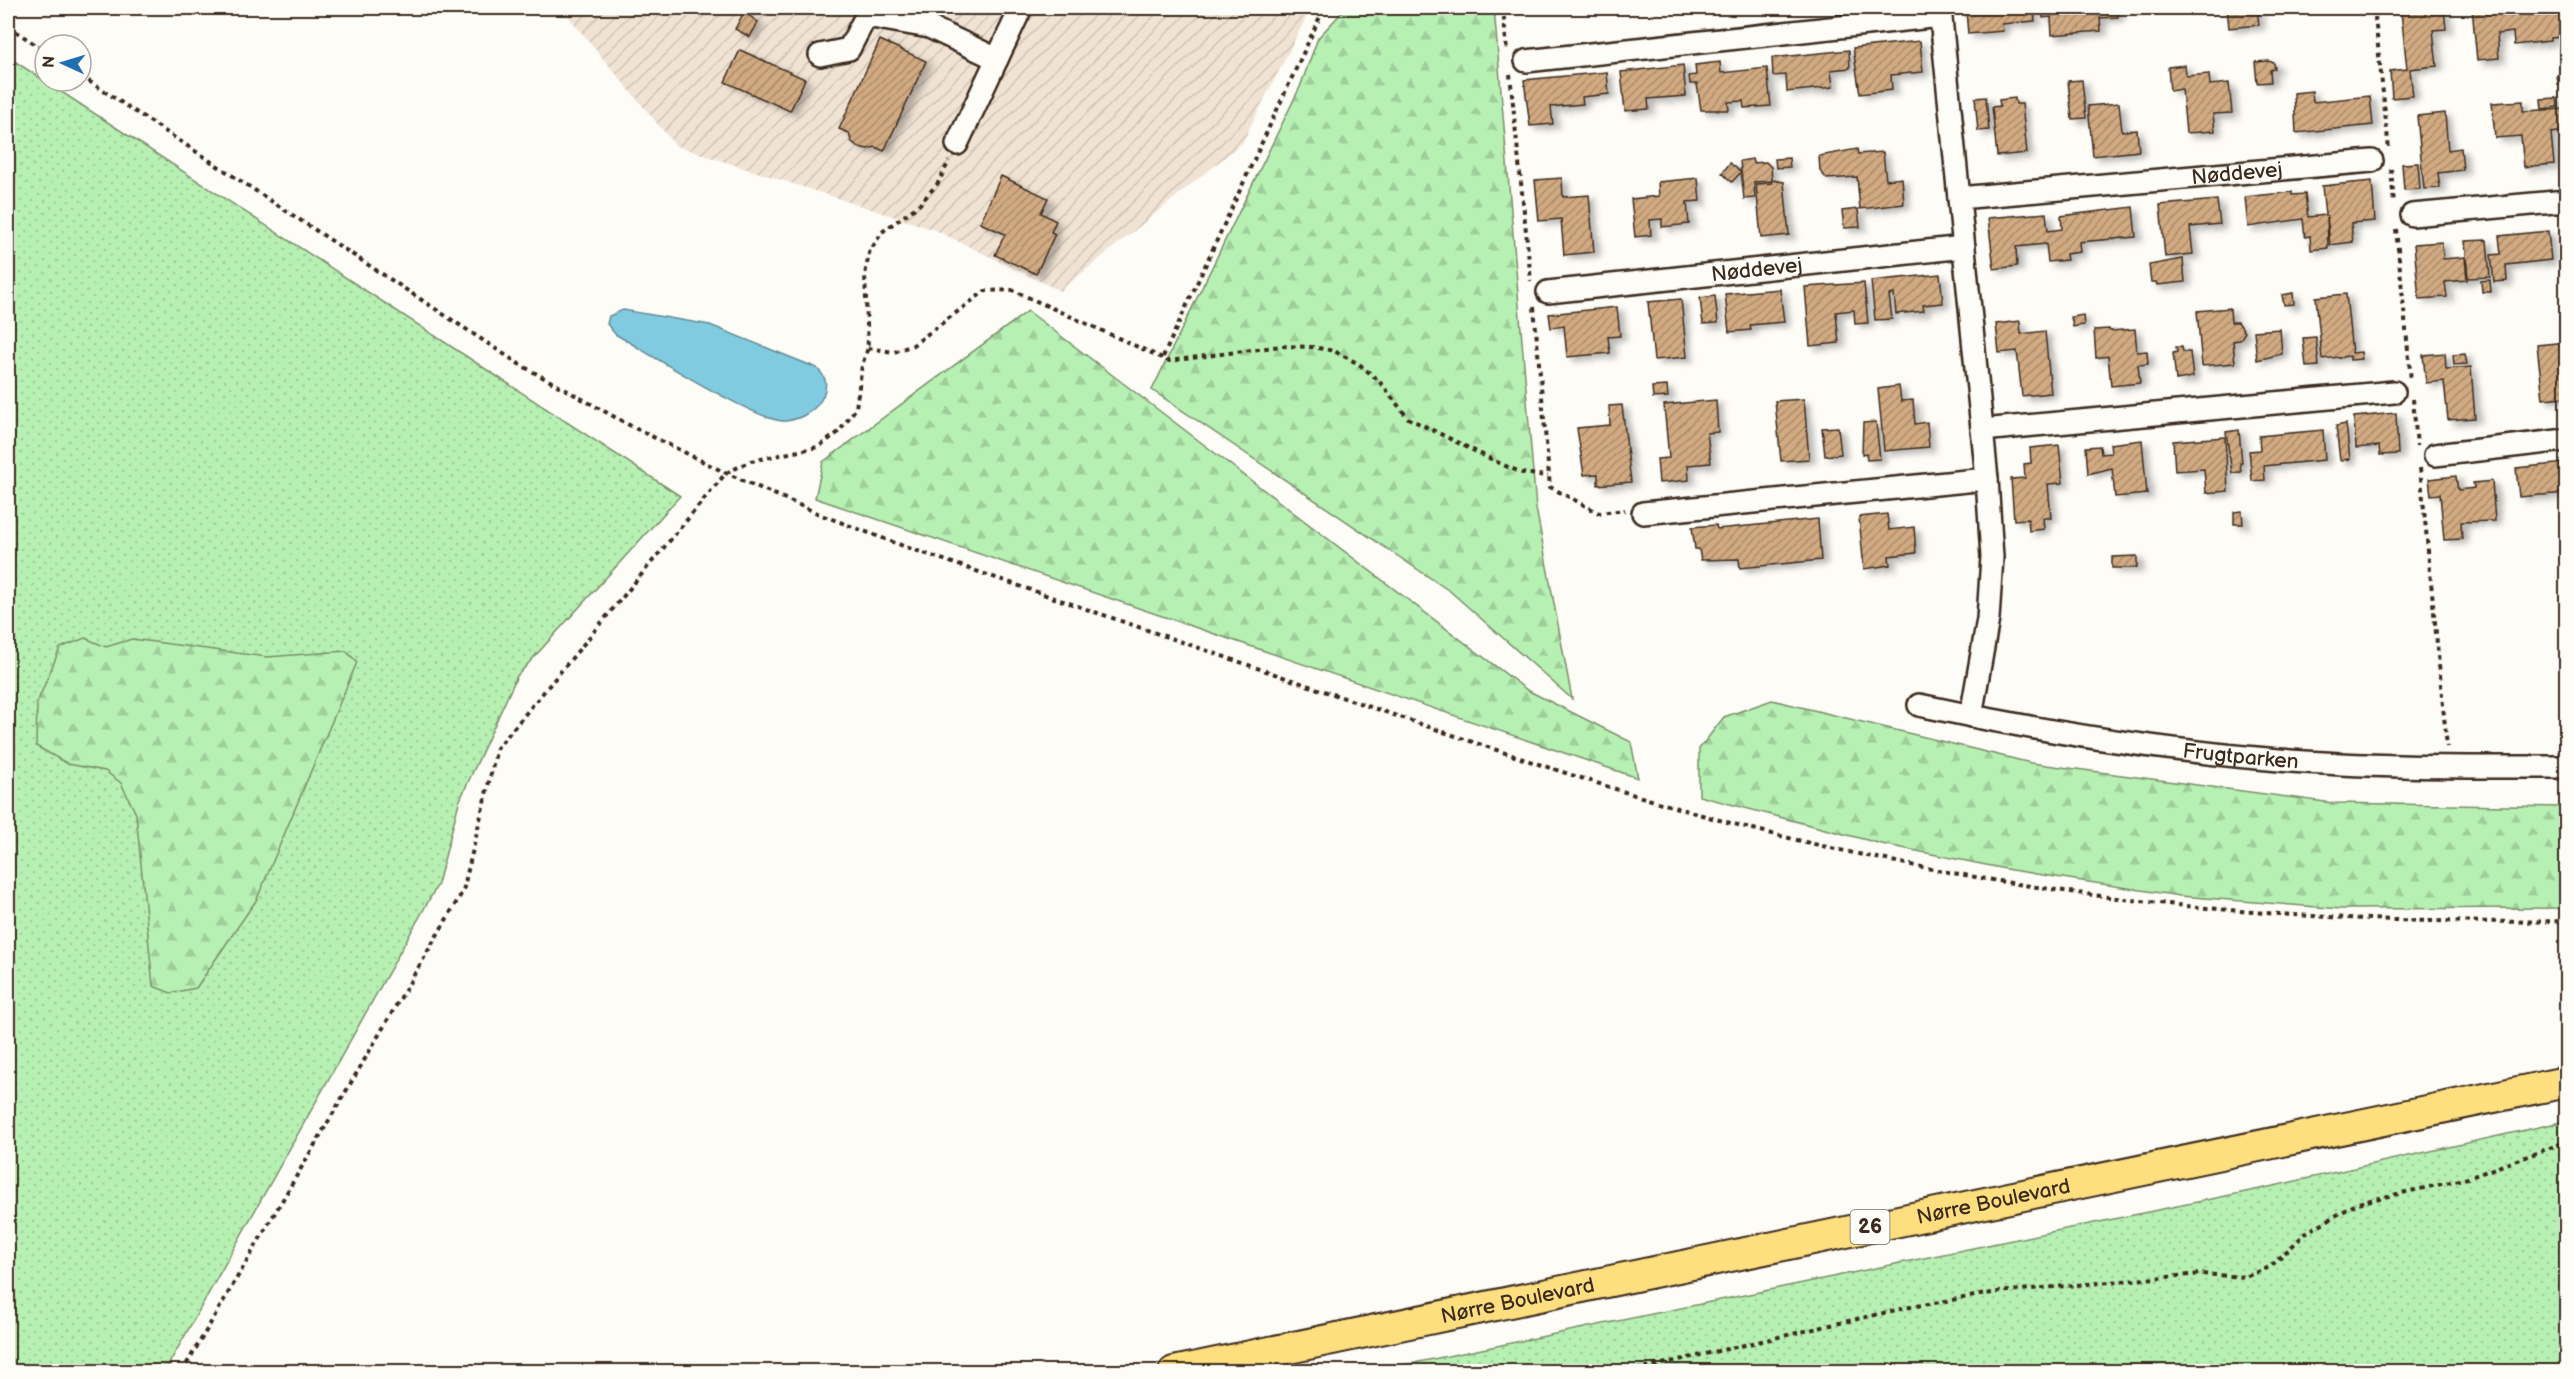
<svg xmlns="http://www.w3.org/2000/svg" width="2574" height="1379" viewBox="0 0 2574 1379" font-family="'Balsamiq Sans',sans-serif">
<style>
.industrial{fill:url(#industrial-furrows)}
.grass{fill:url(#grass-dots);stroke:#798d68;stroke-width:1.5}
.forest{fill:url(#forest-firs);stroke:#798d68;stroke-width:1.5}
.water{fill:#81cbe1;stroke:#658b93;stroke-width:1.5}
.building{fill:url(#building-hatch);stroke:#3b2a1e;stroke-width:1.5;filter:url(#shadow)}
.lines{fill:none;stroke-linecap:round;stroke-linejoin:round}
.minor-casing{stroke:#3b2a1e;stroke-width:26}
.highway-casing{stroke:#3b2a1e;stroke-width:34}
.path{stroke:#3b2a1e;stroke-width:4;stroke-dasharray:4.5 4.5;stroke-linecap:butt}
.minor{stroke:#fdfcf7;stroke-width:21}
.highway{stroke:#fedf80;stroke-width:30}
.labels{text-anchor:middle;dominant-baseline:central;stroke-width:6;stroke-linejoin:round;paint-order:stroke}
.shield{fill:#fdfcf7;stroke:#75695f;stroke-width:1.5}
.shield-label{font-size:20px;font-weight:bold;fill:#3b2a1e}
.street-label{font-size:21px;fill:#3b2a1e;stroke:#fdfcf7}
</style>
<defs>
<pattern id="industrial-furrows" width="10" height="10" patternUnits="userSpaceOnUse" patternTransform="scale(1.5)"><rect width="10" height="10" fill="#f0e3d4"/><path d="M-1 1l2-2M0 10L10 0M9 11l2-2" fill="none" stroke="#cfc3b6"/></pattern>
<pattern id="grass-dots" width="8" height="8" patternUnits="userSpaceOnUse" patternTransform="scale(1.5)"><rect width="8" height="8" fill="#b7f0b3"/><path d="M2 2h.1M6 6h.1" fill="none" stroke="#9ece9a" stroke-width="1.8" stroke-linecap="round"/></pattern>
<pattern id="forest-firs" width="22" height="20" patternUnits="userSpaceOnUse" patternTransform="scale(1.5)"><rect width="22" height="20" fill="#b7f0b3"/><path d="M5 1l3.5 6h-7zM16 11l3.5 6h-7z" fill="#9ece9a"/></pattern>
<pattern id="building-hatch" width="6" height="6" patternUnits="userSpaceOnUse" patternTransform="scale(1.5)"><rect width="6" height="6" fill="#d1aa82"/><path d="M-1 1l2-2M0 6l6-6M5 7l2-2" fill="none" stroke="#ab8b6a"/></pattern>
<filter id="shadow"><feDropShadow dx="6" dy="4" stdDeviation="3" flood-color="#0004"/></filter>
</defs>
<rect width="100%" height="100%" fill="#fdfcf7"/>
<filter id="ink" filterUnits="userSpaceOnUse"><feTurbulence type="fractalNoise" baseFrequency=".0167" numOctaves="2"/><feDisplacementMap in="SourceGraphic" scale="12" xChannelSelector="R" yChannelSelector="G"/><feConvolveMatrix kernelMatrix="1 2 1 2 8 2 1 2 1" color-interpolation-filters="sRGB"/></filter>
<g filter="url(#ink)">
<polygon class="industrial" points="565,8 1311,8 1242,143 1060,291 935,230 676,146 571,20"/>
<g class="grass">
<polygon points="8,57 680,496 517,676 459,802 438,884 165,1371 8,1371"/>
<polygon points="2566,1121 2566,1371 1375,1371 2260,1189"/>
</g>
<g class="forest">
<polygon points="1346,8 1494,8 1536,508 1572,699 1451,592 1152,390 1300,87 1318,38"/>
<polygon points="1028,311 1527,690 1631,742 1638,778 815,498 823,462"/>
<polygon points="85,638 106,647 132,639 267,657 346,651 357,662 257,899 196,988 171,993 153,986 136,814 121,783 105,771 68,764 36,746 37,703 60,648"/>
<polygon points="1772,700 2031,763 2333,803 2566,807 2566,908 2342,909 2180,896 2011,870 1882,844 1699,796 1699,749 1724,717"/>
</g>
<path class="water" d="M623,310L710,325L817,368C826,377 828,384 823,396C817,410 801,419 786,421C760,424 645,351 615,334L607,324L609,316Z"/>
<g class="building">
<polygon points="1976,8 2034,8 2035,21 2002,24 2003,31 1968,34 1966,11 1976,10"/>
<polygon points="2042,8 2118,8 2118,17 2100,18 2101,31 2052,35 2051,17 2043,18"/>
<polygon points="2227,8 2257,8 2259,25 2229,28"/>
<polygon points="2472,8 2528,8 2528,15 2560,11 2559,8 2566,8 2566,40 2566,37 2550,38 2550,41 2514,45 2513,32 2497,34 2499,58 2477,60"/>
<polygon points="2444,9 2446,29 2433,30 2437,66 2410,69 2413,96 2392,98 2390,71 2407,69 2401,12"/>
<polygon points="744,12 758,22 750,37 735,29"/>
<polygon points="880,40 926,61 884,151 875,147 868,149 858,147 851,141 849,133 839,129"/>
<polygon points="1920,41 1923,72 1891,75 1892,90 1860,94 1853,48"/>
<polygon points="740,50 805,79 790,111 725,82"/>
<polygon points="1849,50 1850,68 1831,70 1833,87 1787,92 1786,75 1773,76 1772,58"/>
<polygon points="2269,61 2274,63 2275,69 2270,70 2271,82 2257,83 2255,62"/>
<polygon points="1720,62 1721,73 1767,68 1771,106 1744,108 1743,101 1728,102 1729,110 1701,110 1697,84 1690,84 1689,76 1696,75 1695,65"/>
<polygon points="1683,65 1686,96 1648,99 1649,109 1625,111 1621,72"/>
<polygon points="2185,65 2186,76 2209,74 2210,85 2229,83 2232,113 2213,114 2215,131 2186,133 2182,89 2170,91 2168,67"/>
<polygon points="1607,72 1609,94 1582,97 1583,104 1551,107 1553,124 1530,126 1524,80"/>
<polygon points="2566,74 2566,82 2558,84 2557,75"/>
<polygon points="2082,80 2086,118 2072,119 2068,81"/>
<polygon points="2312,91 2313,102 2370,96 2373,125 2296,133 2294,93"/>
<polygon points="1986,97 1989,130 1978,131 1975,98"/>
<polygon points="2015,98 2016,104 2022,104 2027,153 1997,156 1992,107 2000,106 1999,100"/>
<polygon points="2557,98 2558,107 2542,109 2541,99"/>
<polygon points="2523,101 2523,111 2566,109 2566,131 2551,133 2554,164 2524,167 2521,136 2495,138 2492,103"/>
<polygon points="2119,103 2122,131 2137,130 2139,151 2093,156 2088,106"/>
<polygon points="2445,113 2448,150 2461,148 2463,170 2438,173 2440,188 2424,189 2417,116"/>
<polygon points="1857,149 1858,154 1883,152 1886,180 1902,178 1904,204 1860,209 1857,177 1827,179 1820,171 1819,156"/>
<polygon points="1789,158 1790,167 1776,168 1775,159"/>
<polygon points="1752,159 1753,163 1766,162 1771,167 1772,180 1784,182 1789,235 1761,238 1756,184 1772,183 1771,181 1754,182 1755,198 1744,199 1740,161"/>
<polygon points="1730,163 1741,172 1732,182 1722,173"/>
<polygon points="2418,163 2420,189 2404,190 2402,164"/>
<polygon points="1001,176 1048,198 1041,213 1056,221 1051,232 1055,234 1036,274 995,255 1005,234 980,223"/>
<polygon points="1562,178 1563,197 1589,195 1594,252 1564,255 1561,219 1539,221 1535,180"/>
<polygon points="1698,178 1700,201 1687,202 1689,224 1662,227 1662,219 1650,220 1651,235 1635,237 1631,199 1659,196 1658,182"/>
<polygon points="2372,181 2375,221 2351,223 2353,242 2330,245 2327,215 2328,248 2311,250 2310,236 2305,237 2303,219 2248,227 2245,197 2292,192 2292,195 2305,194 2308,217 2325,215 2322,186"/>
<polygon points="2217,200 2220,224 2190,227 2193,254 2165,257 2160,205"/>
<polygon points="2133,207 2136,237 2079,242 2080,252 2066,254 2067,260 2048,262 2046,244 2016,247 2017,266 1994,269 1988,218 2046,213 2048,231 2062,229 2061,216"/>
<polygon points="1858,209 1860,227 1844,228 1842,211"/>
<polygon points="2548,231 2551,260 2506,265 2507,281 2494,282 2491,255 2501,254 2499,236"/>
<polygon points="2487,240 2490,277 2468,278 2465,241"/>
<polygon points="2442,242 2443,259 2465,257 2467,280 2445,282 2447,297 2419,299 2414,244"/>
<polygon points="2183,259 2185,282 2157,285 2156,282 2151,282 2149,265"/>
<polygon points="1940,274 1943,303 1923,305 1924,311 1896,314 1894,294 1889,295 1892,319 1875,320 1871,281"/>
<polygon points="2490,280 2491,292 2482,292 2481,281"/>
<polygon points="1864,283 1868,323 1855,324 1854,310 1836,312 1839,343 1810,346 1805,287"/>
<polygon points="1780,289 1784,322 1750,325 1751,330 1729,332 1725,294"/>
<polygon points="2293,293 2294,304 2284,305 2282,295"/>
<polygon points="2346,294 2352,353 2361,352 2362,359 2350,360 2350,356 2322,359 2316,297"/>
<polygon points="1715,296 1718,323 1703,324 1700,298"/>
<polygon points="1681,299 1687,357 1654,360 1648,302"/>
<polygon points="1617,307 1620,336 1608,337 1610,353 1567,357 1564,326 1551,328 1549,314"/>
<polygon points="2230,308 2231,322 2238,322 2245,332 2240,340 2233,341 2235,363 2202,366 2197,311"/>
<polygon points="2083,315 2084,325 2073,327 2071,317"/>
<polygon points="2020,321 2021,334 2045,331 2051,393 2022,396 2017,351 1999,353 1996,324"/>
<polygon points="2109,329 2110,331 2135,329 2137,352 2147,351 2148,364 2138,365 2140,383 2111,386 2108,356 2096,358 2094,330"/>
<polygon points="2280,329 2282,354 2257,360 2254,331"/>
<polygon points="2316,337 2319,366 2306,367 2303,338"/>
<polygon points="2566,342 2566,397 2543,399 2537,345"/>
<polygon points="2176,347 2182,347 2183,352 2190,352 2193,377 2176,380 2173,353 2177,352"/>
<polygon points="2445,353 2446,369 2471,367 2475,418 2448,420 2444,381 2426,383 2423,355"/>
<polygon points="2465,354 2467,364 2454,365 2453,355"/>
<polygon points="1667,386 1668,397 1653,398 1652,387"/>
<polygon points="1899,386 1901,401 1913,400 1915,424 1927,422 1929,447 1884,451 1878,389"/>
<polygon points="1804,399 1809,459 1781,461 1775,401"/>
<polygon points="1716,400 1718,432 1707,433 1711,463 1688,465 1689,480 1659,483 1657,459 1669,458 1664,405"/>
<polygon points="1622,405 1631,482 1598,485 1598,474 1584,475 1577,428 1610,425 1609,406"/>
<polygon points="2396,413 2398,454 2380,455 2379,446 2356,448 2354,417"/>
<polygon points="1876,422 1880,459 1867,460 1866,453 1862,454 1863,423"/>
<polygon points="2346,424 2350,459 2340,460 2336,426"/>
<polygon points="1838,427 1841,454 1825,456 1822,428"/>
<polygon points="2239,430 2242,463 2240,463 2241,472 2232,473 2226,432"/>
<polygon points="2323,430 2325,460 2264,466 2265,480 2252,481 2249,451 2260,450 2259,436"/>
<polygon points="2225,437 2228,491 2206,493 2204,469 2175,471 2173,441"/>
<polygon points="2142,440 2147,494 2115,497 2112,468 2088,474 2086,447 2100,446 2101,454 2111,453 2110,444"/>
<polygon points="2059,445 2063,483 2048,484 2051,518 2043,518 2044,529 2029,531 2028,519 2014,520 2011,479 2025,478 2024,464 2031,463 2030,448"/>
<polygon points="2566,463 2566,493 2519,497 2516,468"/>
<polygon points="2456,476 2458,490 2474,488 2473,483 2492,481 2495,521 2461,522 2462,539 2444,540 2440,494 2431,495 2429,479"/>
<polygon points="2242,511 2243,524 2234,524 2234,512"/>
<polygon points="1887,514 1889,530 1914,527 1916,553 1889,556 1890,565 1864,569 1859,517"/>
<polygon points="1818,519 1821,560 1740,568 1739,559 1701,560 1699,549 1695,549 1692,527 1716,525 1717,529"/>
<polygon points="2137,556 2137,568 2112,568 2112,557"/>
</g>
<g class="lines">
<g class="minor-casing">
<g id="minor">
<polyline points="1940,8 1987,479 1992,557 1988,619 1971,716"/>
<polyline points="820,55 849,49 866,16 929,27 997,59"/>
<polyline points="1526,61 1941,16"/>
<polyline points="957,144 1021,8"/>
<path id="s1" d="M1959,198L2372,161"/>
<polyline points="2412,215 2566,201"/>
<path id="s2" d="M1548,292L1964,247"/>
<polyline points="1982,430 2394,392"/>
<polyline points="2435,455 2566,440"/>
<polyline points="1643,513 1987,479"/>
<path id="s3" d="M1919,705C2038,731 2158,750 2279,760C2375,768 2471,767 2566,767"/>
</g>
</g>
<g class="highway-casing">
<g id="highway">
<path id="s4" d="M1174,1372L2566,1082"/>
</g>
</g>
<g class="path">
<polyline points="1503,8 1507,52"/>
<polyline points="2374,8 2389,150"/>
<polyline points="8,26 45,51"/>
<polyline points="1510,74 1531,281"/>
<path d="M81,76L519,364L631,426L726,473L824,516L906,547C1058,599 1210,652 1362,704C1482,745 1601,787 1723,821C1996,895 2283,927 2566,921"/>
<polyline points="2391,169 2394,204"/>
<polyline points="2396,229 2411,380"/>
<polyline points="1534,307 1550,487 1599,513 1625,510"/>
<polyline points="868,348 894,352 913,345 985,291 1012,290 1169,361 1281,346 1313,347 1334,351 1359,364 1379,381 1408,418 1501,464 1522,473 1548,476"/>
<polyline points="1163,357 1324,8"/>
<polyline points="2413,399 2417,446"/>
<polyline points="2420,468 2447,747"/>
<polyline points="182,1372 463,891 497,748 726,473 751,461 818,447 839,432 856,408 862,365 868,348 865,275 869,253 882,232 919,205 938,183 949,161"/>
<polyline points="1627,1372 1905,1308 1998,1292 2201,1274 2245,1277 2270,1267 2307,1232 2358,1203 2468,1178 2566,1142"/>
</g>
<use href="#minor" class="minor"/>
<use href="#highway" class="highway"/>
</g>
</g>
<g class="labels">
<rect class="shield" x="1850.5" y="1210" width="39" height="34" rx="4.5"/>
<g class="shield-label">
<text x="1870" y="1227">26</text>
</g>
<g class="street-label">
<text stroke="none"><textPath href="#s1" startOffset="279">Nøddevej</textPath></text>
<text stroke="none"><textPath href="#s2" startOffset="210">Nøddevej</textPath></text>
<text stroke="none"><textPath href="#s3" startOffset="326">Frugtparken</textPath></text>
<text stroke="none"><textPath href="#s4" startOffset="837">Nørre Boulevard</textPath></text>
<text stroke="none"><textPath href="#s4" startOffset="351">Nørre Boulevard</textPath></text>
</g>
</g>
<rect width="2574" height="1379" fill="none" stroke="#fdfcf7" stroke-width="30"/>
<rect x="15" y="15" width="2544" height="1349" fill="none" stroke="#3b2a1e" stroke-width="2" filter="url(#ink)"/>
<g transform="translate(63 63) rotate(274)"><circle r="28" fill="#fdfcf7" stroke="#afa8a0" stroke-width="1.5"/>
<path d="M0-4.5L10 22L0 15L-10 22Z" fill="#1f6fb2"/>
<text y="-9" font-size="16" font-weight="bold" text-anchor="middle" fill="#3b2a1e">N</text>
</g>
</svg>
